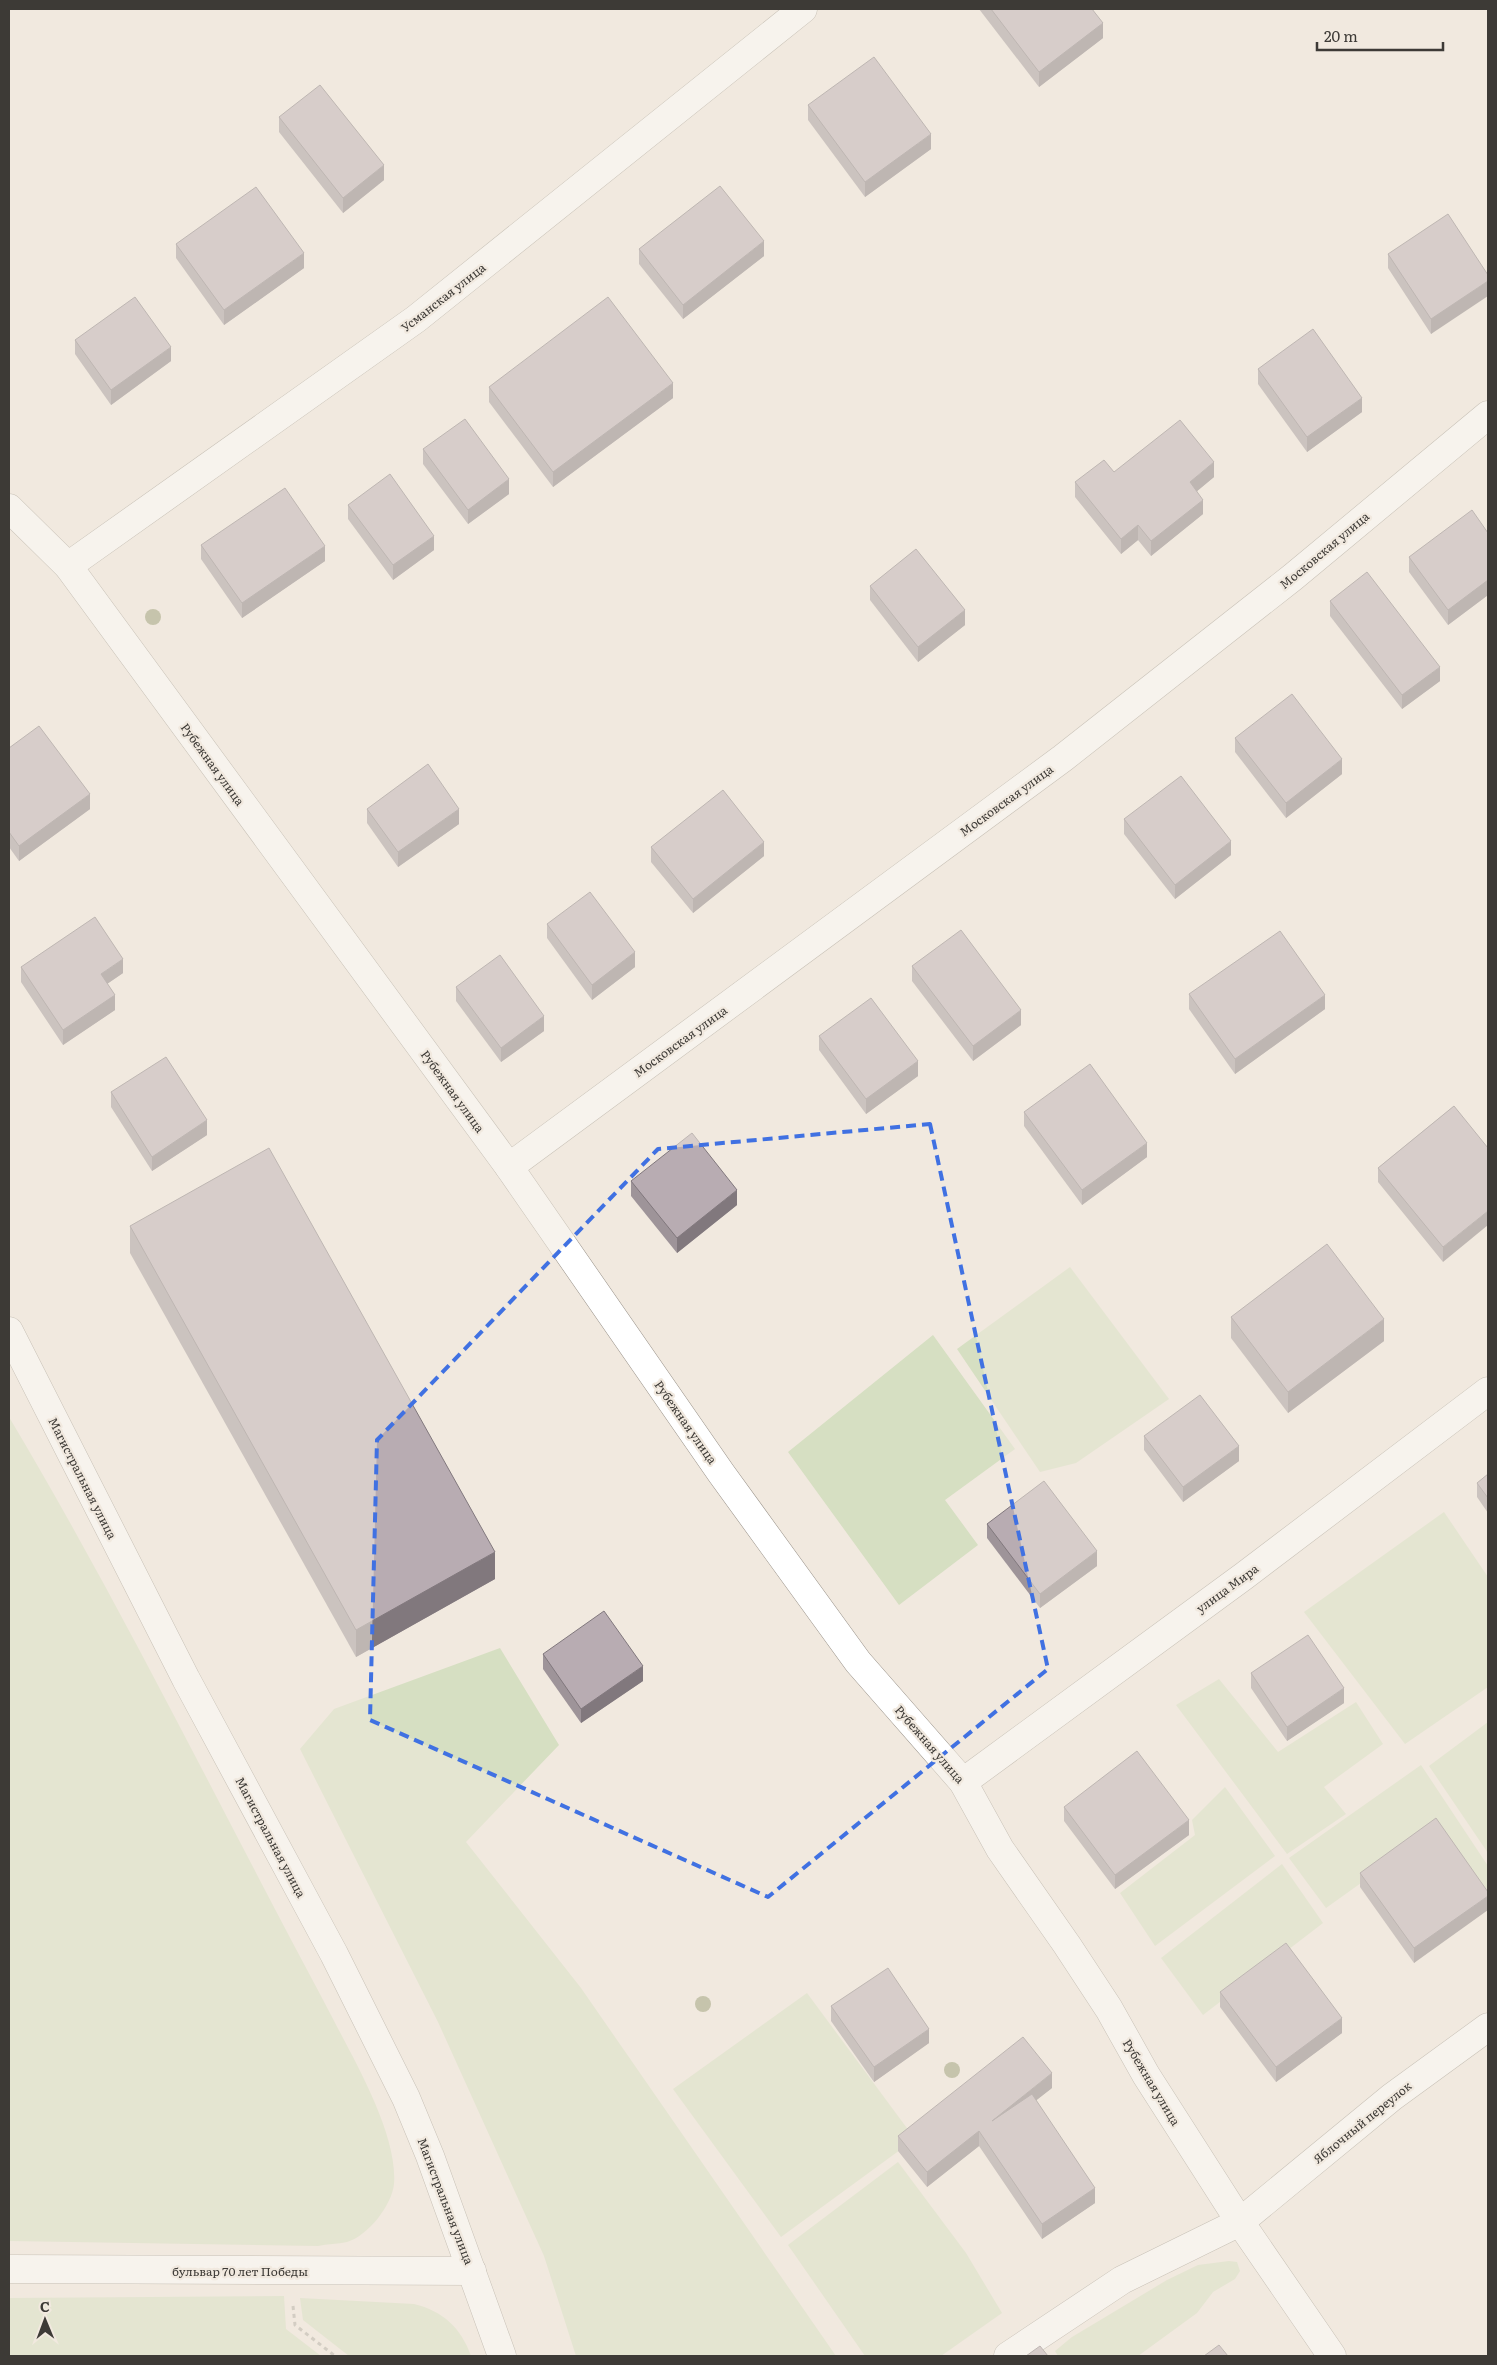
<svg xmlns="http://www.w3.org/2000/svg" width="1497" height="2365" viewBox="0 0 1497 2365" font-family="Literata,serif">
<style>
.green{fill:#d6dfc2}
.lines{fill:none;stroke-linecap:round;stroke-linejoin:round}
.street-casing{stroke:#989188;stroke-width:29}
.path{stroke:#b0aaa2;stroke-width:3;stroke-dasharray:4 4;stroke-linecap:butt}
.street{stroke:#fff;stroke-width:28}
.tree{fill:#93976f}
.wall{fill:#9e9499}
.shaded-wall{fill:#81787d}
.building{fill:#b8acb2;stroke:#81787d}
.marked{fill:none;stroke:#4071e2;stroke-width:4;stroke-dasharray:10 6;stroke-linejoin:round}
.labels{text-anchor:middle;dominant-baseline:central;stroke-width:4.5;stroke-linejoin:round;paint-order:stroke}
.street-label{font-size:12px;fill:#3d3a36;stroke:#f1e9df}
</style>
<rect width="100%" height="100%" fill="#f1e9df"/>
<g class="green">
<polygon points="1070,1267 1169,1399 1076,1463 1040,1472 957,1349"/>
<polygon points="933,1335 1015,1449 945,1500 978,1545 899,1605 788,1452"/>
<path d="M9,1417C105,1578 190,1747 277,1913C295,1948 314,1982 332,2017C354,2060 398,2134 394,2184C392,2205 368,2236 347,2242C338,2244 327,2244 318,2246L9,2241Z"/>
<polygon points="1444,1512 1488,1577 1488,1687 1405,1744 1304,1612"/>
<polygon points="500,1648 559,1745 466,1842 581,1988 836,2356 576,2356 544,2256 438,2022 300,1749 334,1709"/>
<polygon points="1219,1679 1278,1752 1356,1702 1383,1744 1324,1787 1346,1814 1287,1854 1176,1705"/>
<polygon points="1488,1722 1488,1853 1429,1766"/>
<polygon points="1421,1765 1488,1866 1488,1894 1438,1828 1326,1908 1289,1858"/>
<polygon points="1225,1787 1275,1856 1155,1946 1120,1893 1195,1835 1192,1820"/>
<polygon points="1282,1864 1323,1923 1203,2015 1161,1958"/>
<polygon points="807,1993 915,2139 781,2237 673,2089"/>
<polygon points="898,2162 966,2253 1002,2313 941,2356 865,2356 788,2245"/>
<polygon points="1229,2261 1237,2262 1240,2271 1235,2279 1213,2292 1197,2313 1138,2356 1058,2356 1055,2351 1072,2337 1167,2280 1198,2265"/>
<polygon points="284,2296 286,2329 321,2356 9,2356 9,2298"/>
<path d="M300,2298L414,2304C443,2311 461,2328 471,2356H349L303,2320Z"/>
</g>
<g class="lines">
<g class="street-casing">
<g id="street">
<polyline points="9,508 68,566 509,1167 721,1473 858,1662 963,1782 1000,1849 1067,1945 1109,2009 1146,2075 1240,2222 1332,2356"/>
<polyline points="68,566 416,319 803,9"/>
<polyline points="509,1167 1063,758 1293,577 1488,415"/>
<polyline points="9,1331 186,1679 334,1954 406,2098 430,2156 502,2356"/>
<polyline points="963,1782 1244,1576 1488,1391"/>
<polyline points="9,2269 472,2271"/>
<polyline points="1008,2356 1122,2280 1240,2222 1392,2097 1488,2027"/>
</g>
</g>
<polyline class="path" points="293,2306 295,2325 335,2356"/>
<use href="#street" class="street"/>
</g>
<g class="tree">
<circle cx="153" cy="617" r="8"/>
<circle cx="703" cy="2004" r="8"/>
<circle cx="952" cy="2070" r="8"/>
</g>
<g class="wall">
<polygon points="979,9 1092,9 1103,38 1039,87"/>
<polygon points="808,105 931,149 865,197 808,120"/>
<polygon points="279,117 384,180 343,213 279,132"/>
<polygon points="176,244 304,268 224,325 176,258"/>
<polygon points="639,249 764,256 683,319 639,264"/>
<polygon points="1388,254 1488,275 1431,334 1388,268"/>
<polygon points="75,340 171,361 111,405 75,354"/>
<polygon points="1258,369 1362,412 1307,452 1258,384"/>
<polygon points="489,387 673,398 553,487 489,402"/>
<polygon points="423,449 509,494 468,524 423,464"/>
<polygon points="1114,472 1214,477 1197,491 1203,514 1151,556 1138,540 1121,554 1075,497 1075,482"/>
<polygon points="348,505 434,550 393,580 348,519"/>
<polygon points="1488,533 1488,595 1448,625 1409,572 1409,557"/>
<polygon points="201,545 325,561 242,618 201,559"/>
<polygon points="870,586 965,625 918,662 870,600"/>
<polygon points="1330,601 1440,681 1402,709 1330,616"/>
<polygon points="1235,738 1342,774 1286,818 1235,752"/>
<polygon points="9,748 90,809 19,861 9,847"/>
<polygon points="367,809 459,824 398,867 367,823"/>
<polygon points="1124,819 1231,855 1175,899 1124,834"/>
<polygon points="651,847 764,856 693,913 651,862"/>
<polygon points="547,924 635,967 592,1000 547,938"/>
<polygon points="912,966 1021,1025 973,1061 912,981"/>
<polygon points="21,967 123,973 107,984 115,1010 63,1045 21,982"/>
<polygon points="456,987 544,1031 501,1062 456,1001"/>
<polygon points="1189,994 1325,1009 1235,1074 1189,1009"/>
<polygon points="819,1036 918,1076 866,1114 819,1050"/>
<polygon points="111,1092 207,1135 152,1171 111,1107"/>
<polygon points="1454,1106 1443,1262 1378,1182 1378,1168"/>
<polygon points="1024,1112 1147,1157 1082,1205 1024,1126"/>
<polygon points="631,1181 737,1205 677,1253 631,1196"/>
<polygon points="130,1226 495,1579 356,1657 130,1253"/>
<polygon points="1231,1317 1384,1341 1288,1413 1231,1338"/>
<polygon points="1144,1436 1239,1461 1183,1502 1144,1450"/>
<polygon points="1488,1474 1488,1513 1477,1497 1477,1483"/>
<polygon points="987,1524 1097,1566 1040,1608 987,1538"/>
<polygon points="543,1654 643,1681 581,1723 543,1669"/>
<polygon points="1251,1673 1344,1703 1287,1741 1251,1688"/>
<polygon points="1064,1807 1189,1835 1115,1889 1064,1821"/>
<polygon points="1360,1873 1488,1892 1414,1963 1360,1887"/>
<polygon points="1220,1992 1342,2033 1276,2082 1220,2007"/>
<polygon points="831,2006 929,2043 874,2082 831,2021"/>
<polygon points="1052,2088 1036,2100 1095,2203 1042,2239 979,2146 927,2187 898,2151 898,2136"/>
</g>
<g class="shaded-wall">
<polygon points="1103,23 1103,38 1039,87 1039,72"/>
<polygon points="931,134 931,149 865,197 865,182"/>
<polygon points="384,165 384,180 343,213 343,198"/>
<polygon points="764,241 764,256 683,319 683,305"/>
<polygon points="304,253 304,268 224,325 224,310"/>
<polygon points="1488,281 1488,296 1431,334 1431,319"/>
<polygon points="171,347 171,361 111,405 111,390"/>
<polygon points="673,383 673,398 553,487 553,472"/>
<polygon points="1362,398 1362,412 1307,452 1307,437"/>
<polygon points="1214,462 1214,477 1190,497 1190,482"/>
<polygon points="509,479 509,494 468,524 468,510"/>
<polygon points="1203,500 1203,514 1151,556 1151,541"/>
<polygon points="1138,525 1138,540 1121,554 1121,539"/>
<polygon points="434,536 434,550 393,580 393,565"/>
<polygon points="325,546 325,561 242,618 242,603"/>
<polygon points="1488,580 1488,595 1448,625 1448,610"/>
<polygon points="965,610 965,625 918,662 918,647"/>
<polygon points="1440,667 1440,681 1402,709 1402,695"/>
<polygon points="1342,759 1342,774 1286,818 1286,803"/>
<polygon points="90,794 90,809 19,861 19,846"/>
<polygon points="459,809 459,824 398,867 398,852"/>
<polygon points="1231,841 1231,855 1175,899 1175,885"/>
<polygon points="764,842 764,856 693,913 693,899"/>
<polygon points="635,952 635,967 592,1000 592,985"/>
<polygon points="123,959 123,973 101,988 101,974"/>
<polygon points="115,995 115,1010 63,1045 63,1030"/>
<polygon points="1325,995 1325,1009 1235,1074 1235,1059"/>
<polygon points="1021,1010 1021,1025 973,1061 973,1046"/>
<polygon points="544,1016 544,1031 501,1062 501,1048"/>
<polygon points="918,1061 918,1076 866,1114 866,1099"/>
<polygon points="207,1120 207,1135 152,1171 152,1157"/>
<polygon points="1147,1143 1147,1157 1082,1205 1082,1190"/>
<polygon points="737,1190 737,1205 677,1253 677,1238"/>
<polygon points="1488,1211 1488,1225 1443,1262 1443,1247"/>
<polygon points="1384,1319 1384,1341 1288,1413 1288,1392"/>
<polygon points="1239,1446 1239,1461 1183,1502 1183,1487"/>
<polygon points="1097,1551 1097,1566 1040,1608 1040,1594"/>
<polygon points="495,1552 495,1579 356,1657 356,1630"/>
<polygon points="643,1666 643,1681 581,1723 581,1709"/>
<polygon points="1344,1688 1344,1703 1287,1741 1287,1727"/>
<polygon points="1189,1820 1189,1835 1115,1889 1115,1875"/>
<polygon points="1488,1896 1488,1910 1414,1963 1414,1948"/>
<polygon points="1342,2018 1342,2033 1276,2082 1276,2067"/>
<polygon points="929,2029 929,2043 874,2082 874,2067"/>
<polygon points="1052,2073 1052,2088 992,2135 992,2121"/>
<polygon points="979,2131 979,2146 927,2187 927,2172"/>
<polygon points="1095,2188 1095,2203 1042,2239 1042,2224"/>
</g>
<g class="building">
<polygon points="991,9 1092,9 1103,23 1039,72"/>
<polygon points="874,57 931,134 865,182 808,105"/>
<polygon points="320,85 384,165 343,198 279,117"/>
<polygon points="720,186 764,241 683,305 639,249"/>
<polygon points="256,187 304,253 224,310 176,244"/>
<polygon points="1448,214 1488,275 1488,281 1431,319 1388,254"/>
<polygon points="135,297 171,347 111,390 75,340"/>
<polygon points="608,297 673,383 553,472 489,387"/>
<polygon points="1313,329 1362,398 1307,437 1258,369"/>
<polygon points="465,419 509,479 468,510 423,449"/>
<polygon points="1180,420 1214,462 1190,482 1203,500 1151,541 1138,525 1121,539 1075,482 1104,460 1114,472"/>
<polygon points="390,474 434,536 393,565 348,505"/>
<polygon points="285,488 325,546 242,603 201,545"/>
<polygon points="1472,510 1488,533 1488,580 1448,610 1409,557"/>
<polygon points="916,549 965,610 918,647 870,586"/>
<polygon points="1367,572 1440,667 1402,695 1330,601"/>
<polygon points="1292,694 1342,759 1286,803 1235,738"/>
<polygon points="39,726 90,794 19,846 9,832 9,748"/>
<polygon points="428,764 459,809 398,852 367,809"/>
<polygon points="1181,776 1231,841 1175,885 1124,819"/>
<polygon points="723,790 764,842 693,899 651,847"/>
<polygon points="590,892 635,952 592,985 547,924"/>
<polygon points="95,917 123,959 101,974 115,995 63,1030 21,967"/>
<polygon points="961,930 1021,1010 973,1046 912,966"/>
<polygon points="1280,931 1325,995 1235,1059 1189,994"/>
<polygon points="500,955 544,1016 501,1048 456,987"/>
<polygon points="871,998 918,1061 866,1099 819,1036"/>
<polygon points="166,1057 207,1120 152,1157 111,1092"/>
<polygon points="1090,1064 1147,1143 1082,1190 1024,1112"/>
<polygon points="1454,1106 1488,1148 1488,1211 1443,1247 1378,1168"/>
<polygon points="692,1133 737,1190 677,1238 631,1181"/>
<polygon points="269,1148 495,1552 356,1630 130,1226"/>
<polygon points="1327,1244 1384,1319 1288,1392 1231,1317"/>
<polygon points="1200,1395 1239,1446 1183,1487 1144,1436"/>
<polygon points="1488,1474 1488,1498 1477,1483"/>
<polygon points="1044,1481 1097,1551 1040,1594 987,1524"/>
<polygon points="604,1611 643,1666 581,1709 543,1654"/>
<polygon points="1308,1635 1344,1688 1287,1727 1251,1673"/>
<polygon points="1137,1751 1189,1820 1115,1875 1064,1807"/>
<polygon points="1436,1818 1488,1892 1488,1896 1414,1948 1360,1873"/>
<polygon points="1286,1943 1342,2018 1276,2067 1220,1992"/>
<polygon points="888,1968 929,2029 874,2067 831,2006"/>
<polygon points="1023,2037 1052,2073 992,2121 1032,2094 1095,2188 1042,2224 979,2131 927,2172 898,2136"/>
<polygon points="1219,2345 1228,2356 1204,2356"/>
<polygon points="1040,2346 1048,2356 1026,2356"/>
</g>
<path d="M0 0H1497V2365H0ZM930,1124L1048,1669L768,1897L370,1720L377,1440L658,1149Z" fill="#f1e9df" fill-opacity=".55" fill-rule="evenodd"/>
<path class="marked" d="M930,1124L1048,1669L768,1897L370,1720L377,1440L658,1149Z"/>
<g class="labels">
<g class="street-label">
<text transform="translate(443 297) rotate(-38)">Усманская улица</text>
<text transform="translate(1324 550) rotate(-40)">Московская улица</text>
<text transform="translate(213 764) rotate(54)">Рубежная улица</text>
<text transform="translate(1006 800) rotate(-36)">Московская улица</text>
<text transform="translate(680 1041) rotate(-36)">Московская улица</text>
<text transform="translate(453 1091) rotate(54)">Рубежная улица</text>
<text transform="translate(686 1422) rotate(55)">Рубежная улица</text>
<text transform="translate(83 1478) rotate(63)">Магистральная улица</text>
<text transform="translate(1227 1588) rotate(-36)">улица Мира</text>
<text transform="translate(930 1744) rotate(49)">Рубежная улица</text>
<text transform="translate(271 1837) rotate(62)">Магистральная улица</text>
<text transform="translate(1152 2082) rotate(59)">Рубежная улица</text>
<text transform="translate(1362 2122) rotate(-39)">Яблочный переулок</text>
<text transform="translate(446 2201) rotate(69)">Магистральная улица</text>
<text x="240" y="2271">бульвар 70 лет Победы</text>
</g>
</g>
<rect width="1497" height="2365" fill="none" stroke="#3d3a36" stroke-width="20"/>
<g transform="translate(45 2320) rotate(359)" stroke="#f1e9df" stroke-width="4" paint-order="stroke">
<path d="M0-4L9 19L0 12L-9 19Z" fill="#3d3a36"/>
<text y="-8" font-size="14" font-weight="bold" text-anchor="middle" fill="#3d3a36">С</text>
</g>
<path d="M1317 42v8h126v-8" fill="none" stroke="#3d3a36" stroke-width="2.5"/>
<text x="1324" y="42" font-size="15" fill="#3d3a36" stroke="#f1e9df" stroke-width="4" paint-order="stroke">20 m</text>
</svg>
